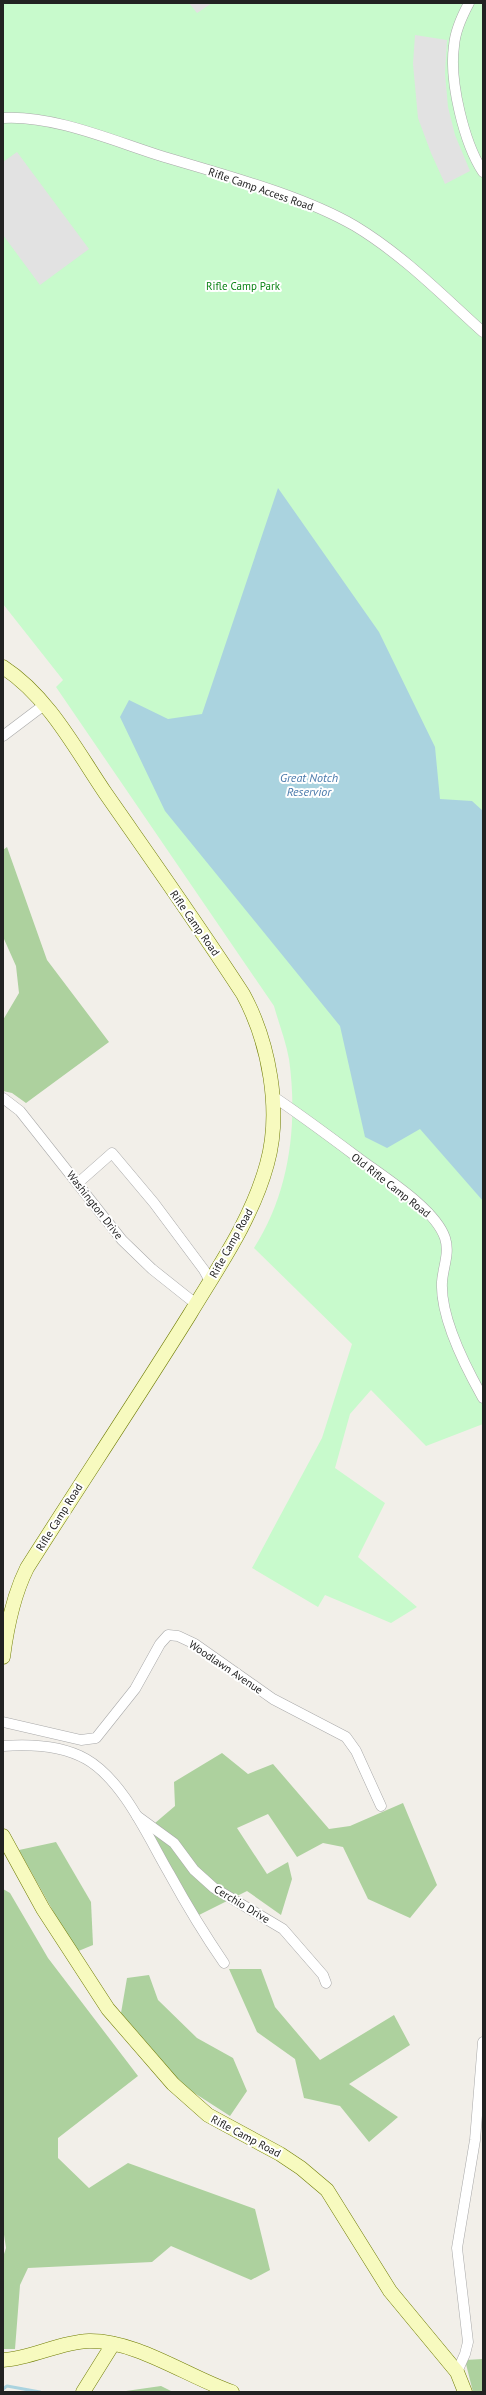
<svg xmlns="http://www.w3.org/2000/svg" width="486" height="2395" viewBox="0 0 486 2395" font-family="'PT Sans',sans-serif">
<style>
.forest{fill:#add19e}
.park{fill:#c8facc}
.parking{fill:#e2e2e2}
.water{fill:#aad3df}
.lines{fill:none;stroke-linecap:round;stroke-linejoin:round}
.stream{stroke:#aad3df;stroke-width:3}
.street-casing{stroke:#a9a9a9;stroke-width:11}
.secondary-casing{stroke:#707d05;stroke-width:15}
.street{stroke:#fff;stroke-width:10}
.secondary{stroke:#f7fabf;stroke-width:14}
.labels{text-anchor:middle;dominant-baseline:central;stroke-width:4;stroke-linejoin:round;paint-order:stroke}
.street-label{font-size:11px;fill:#222;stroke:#fff}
.park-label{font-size:11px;fill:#0c8416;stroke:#fff}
.water-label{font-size:12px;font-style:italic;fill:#4a7aab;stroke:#fff}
</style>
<rect width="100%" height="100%" fill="#f2efe9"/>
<g class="forest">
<polygon points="7,847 47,960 109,1042 26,1103 12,1093 3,1091 3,1020 19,993 16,966 4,939 3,933 3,850"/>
<polygon points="222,1753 248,1774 273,1764 329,1829 350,1826 403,1803 437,1885 410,1918 368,1899 343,1847 323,1843 297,1857 268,1814 237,1828 267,1874 288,1862 292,1879 281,1915 247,1891 197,1916 148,1829 175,1806 174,1782"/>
<polygon points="56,1842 91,1902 93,1945 76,1952 19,1850"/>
<polygon points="3,1889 10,1893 48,1958 138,2076 58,2138 58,2158 89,2188 128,2163 255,2209 270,2270 251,2280 171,2246 152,2262 28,2268 20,2285 15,2349 3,2349 3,2257 6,2248 3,2228"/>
<polygon points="229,1969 261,1969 275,2007 320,2060 394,2015 410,2045 349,2084 398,2117 369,2142 340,2106 304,2098 295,2059 257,2032"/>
<polygon points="149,1975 158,2000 197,2038 233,2058 247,2091 230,2116 185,2087 121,2013 127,1978"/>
<polygon points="483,2359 483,2392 473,2392 465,2360"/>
<polygon points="161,2386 173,2392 119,2392"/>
</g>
<path class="park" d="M3,3H483V1424L426,1446L371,1390L350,1414L335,1468L385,1503L358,1557L417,1607L391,1623L325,1595L318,1607L252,1568L322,1438L352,1344L254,1248C290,1192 298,1123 289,1059C286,1042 279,1024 274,1006L56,687L63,680L3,604Z"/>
<g class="parking">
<polygon points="189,3 212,3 197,13"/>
<polygon points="415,35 447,40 445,73 448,107 455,135 470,171 445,184 431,153 418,118 413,64"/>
<polygon points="17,152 89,249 40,285 3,235 3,162"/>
</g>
<polygon class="water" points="278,488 379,632 435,747 440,799 472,801 483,811 483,1201 420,1129 387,1148 365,1137 340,1026 165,811 120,717 129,700 168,719 202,714"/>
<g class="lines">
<polyline class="stream" points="3,2389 7,2386 40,2392"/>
<g class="street-casing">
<g id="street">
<path d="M469,3C462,16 455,31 454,46C449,81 464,143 483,172"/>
<path d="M3,118C53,115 111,140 158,155C220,174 300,194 355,226C403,255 442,295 483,332"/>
<polyline points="3,736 44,705"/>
<path d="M271,1095C301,1115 329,1136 357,1157C382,1176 435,1208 445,1238C450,1253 443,1267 442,1282C440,1318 466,1368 483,1398"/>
<polyline points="3,1098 20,1111 122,1240 152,1269 196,1304"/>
<polyline points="78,1183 112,1153 154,1203 204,1270 210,1281"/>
<polyline points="3,1722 81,1740 96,1738 135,1689 160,1644 168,1635 178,1636 195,1644 273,1699 346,1737 356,1751 381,1806"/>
<path d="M3,1746C30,1744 61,1745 86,1759C123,1780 148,1837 169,1873C186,1904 204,1934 224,1963"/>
<polyline points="137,1816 174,1843 194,1870 214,1888 283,1929 323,1975 326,1983"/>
<polyline points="457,2372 465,2354 468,2342 457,2248 475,2140 483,2042"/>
</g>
</g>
<g class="secondary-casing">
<g id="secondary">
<path d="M3,667C49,697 76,750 106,794C152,860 199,926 243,994C269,1042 282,1111 267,1164C252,1219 219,1266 190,1314C137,1399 81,1483 27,1568C13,1596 7,1626 3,1657"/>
<polyline points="3,1836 43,1909 108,2009 173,2084 208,2115 280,2154 301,2168 327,2190 390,2291 457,2372 465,2392"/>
<path d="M3,2360C32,2358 60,2342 89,2341C136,2340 188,2377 232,2392"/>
<polyline points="83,2392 113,2344"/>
</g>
</g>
<use href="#street" class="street"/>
<use href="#secondary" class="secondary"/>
</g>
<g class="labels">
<g class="street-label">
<text transform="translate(261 189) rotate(19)">Rifle Camp Access Road</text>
<text transform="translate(195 923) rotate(55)">Rifle Camp Road</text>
<text transform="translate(391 1185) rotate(38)">Old Rifle Camp Road</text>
<text transform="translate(95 1205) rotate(52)">Washington Drive</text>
<text transform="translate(231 1243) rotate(-61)">Rifle Camp Road</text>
<text transform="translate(59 1517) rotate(-58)">Rifle Camp Road</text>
<text transform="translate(226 1667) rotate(34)">Woodlawn Avenue</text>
<text transform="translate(242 1904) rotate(31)">Cerchio Drive</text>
<text transform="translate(246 2136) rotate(28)">Rifle Camp Road</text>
</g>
<g class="park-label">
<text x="243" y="286">Rifle Camp Park</text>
</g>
<g class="water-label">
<text x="309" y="777">Great Notch<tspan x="309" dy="14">Reservior</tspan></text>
</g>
</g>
<rect width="486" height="2395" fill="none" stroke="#222222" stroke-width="8"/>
</svg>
